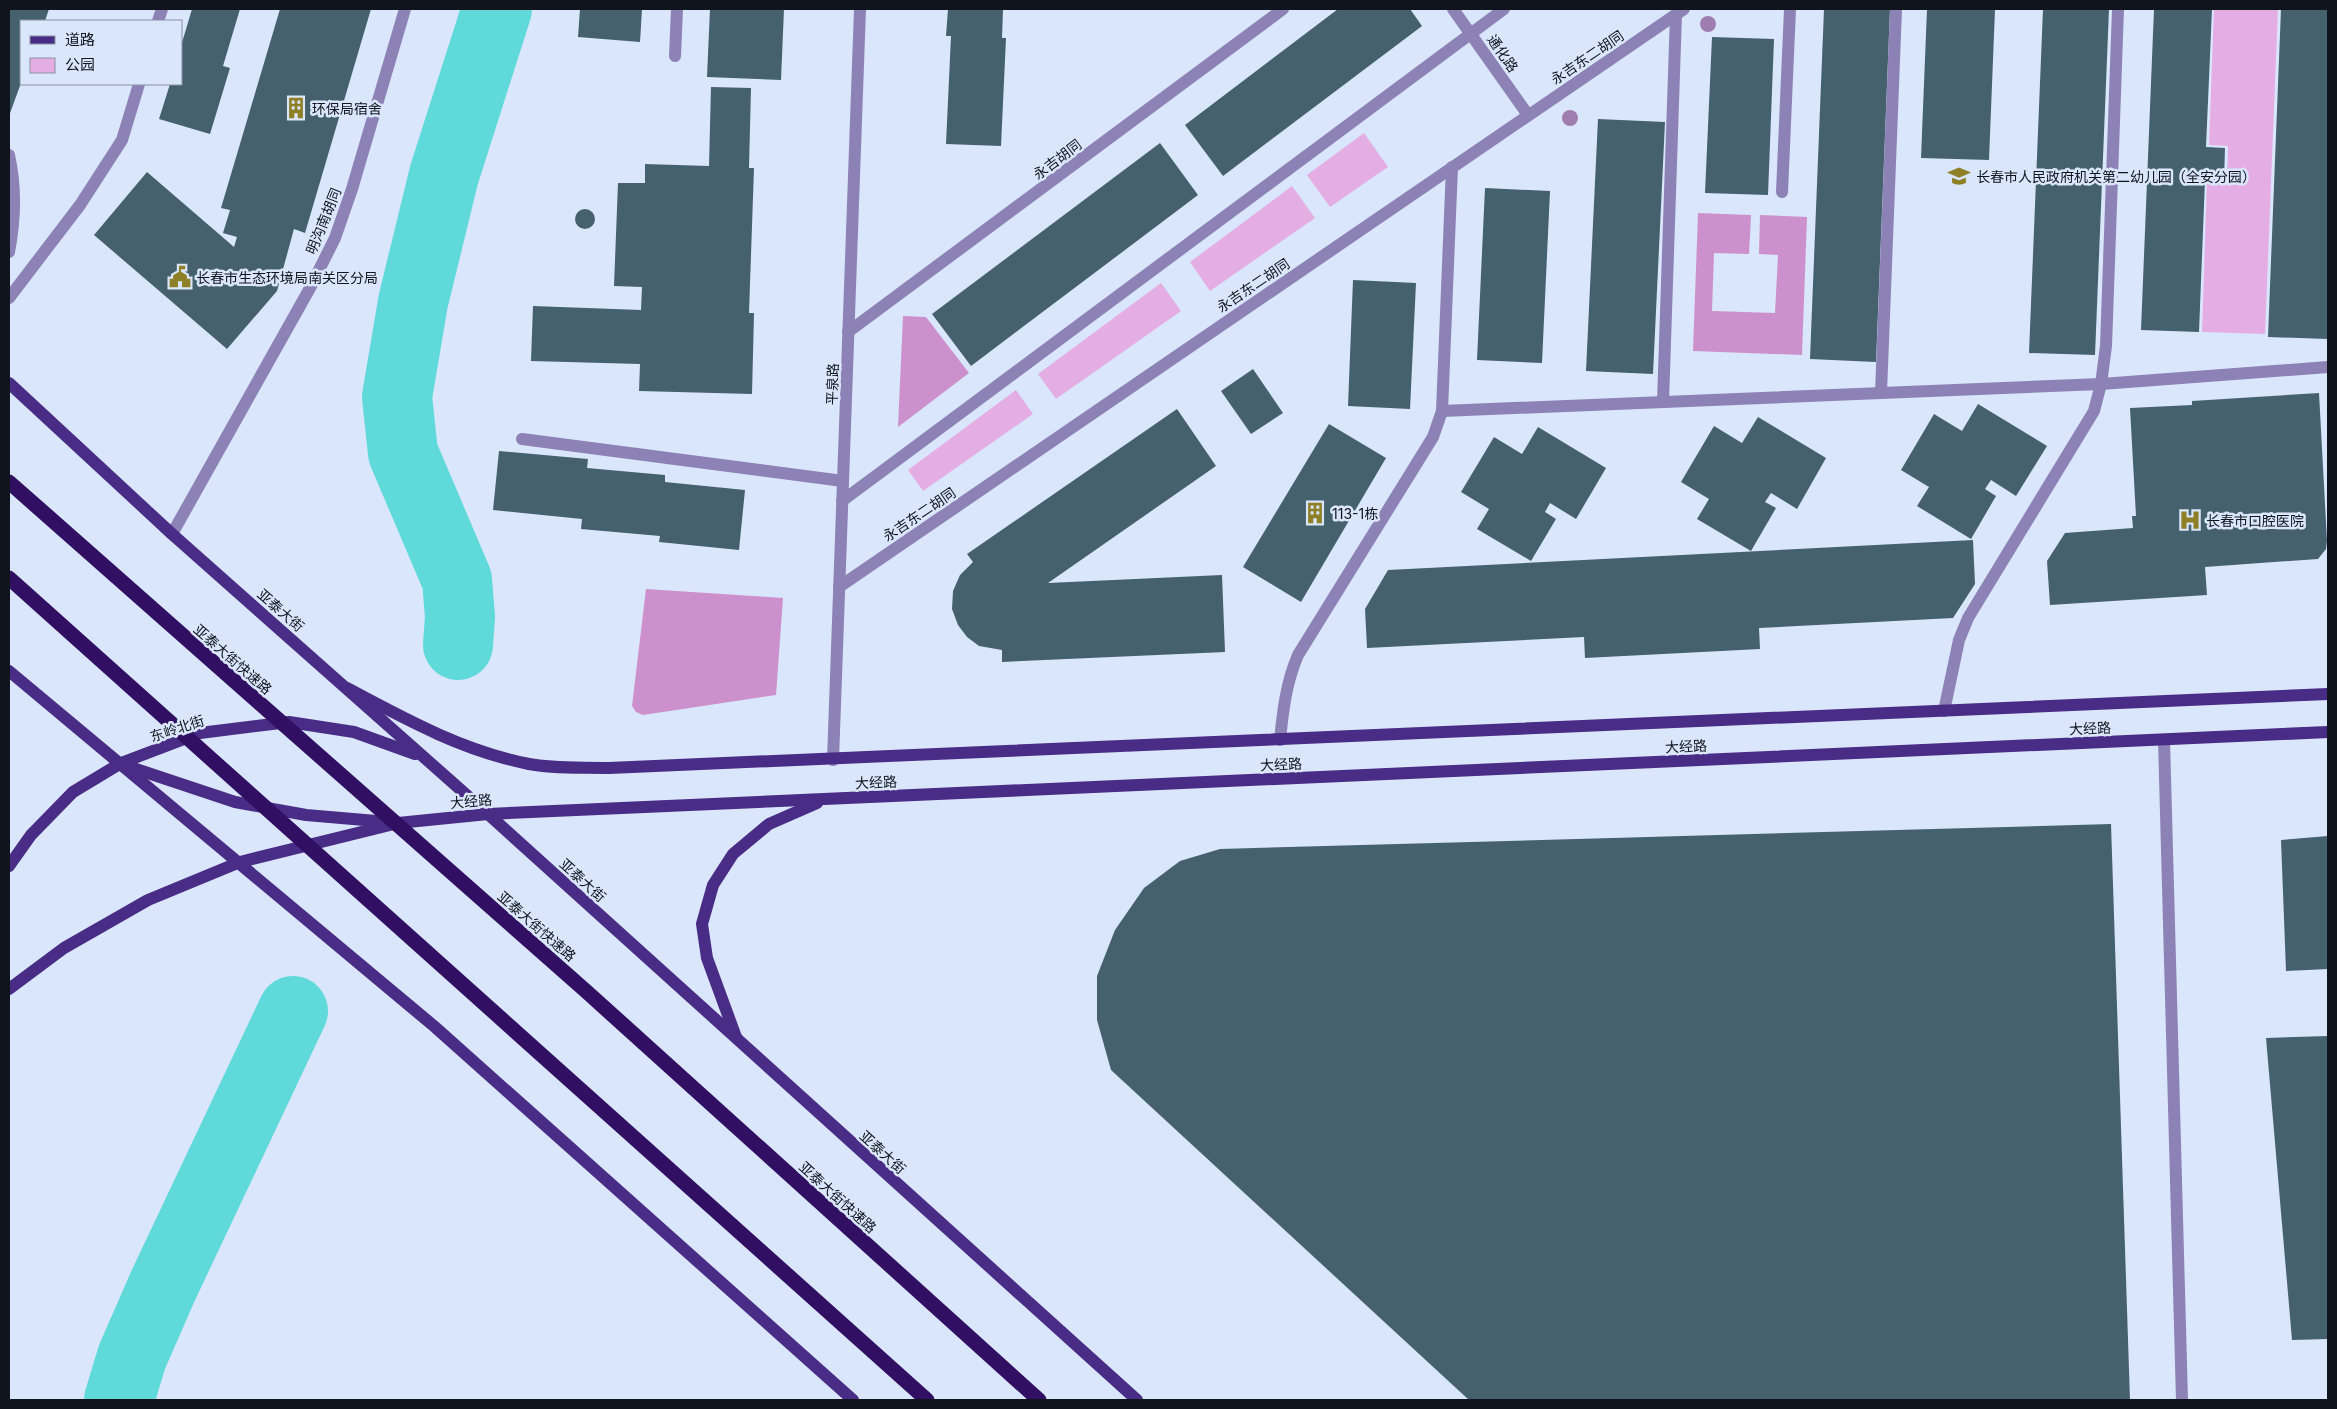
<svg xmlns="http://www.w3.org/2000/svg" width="2337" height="1409" viewBox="0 0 2337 1409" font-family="Inter,'Noto Sans SC',sans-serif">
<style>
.green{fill:#e4aee5}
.forest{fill:#cc90cd}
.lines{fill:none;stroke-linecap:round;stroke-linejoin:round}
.river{stroke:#60d9db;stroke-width:70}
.building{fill:#45616e}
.minor{stroke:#8d82b5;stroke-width:12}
.major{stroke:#492c85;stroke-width:12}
.highway{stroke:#311064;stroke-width:15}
.tree{fill:#9f7eaf}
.labels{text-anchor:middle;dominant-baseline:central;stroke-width:5;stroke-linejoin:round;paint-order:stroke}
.street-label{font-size:14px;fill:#0f141d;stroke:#dae6fb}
.poi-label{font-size:14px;fill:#0f141d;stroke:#dae6fb;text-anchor:start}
</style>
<rect width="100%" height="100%" fill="#dae6fb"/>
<g class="green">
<polygon points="2214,9 2278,9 2265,334 2202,332 2207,182 2227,182 2228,146 2209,145"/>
<polygon points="1364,133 1388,167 1330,207 1307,175"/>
<polygon points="1292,186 1315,218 1210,291 1190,262"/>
<polygon points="1161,283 1181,311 1056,399 1038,374"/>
<polygon points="1016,390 1033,414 923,491 908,470"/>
</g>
<g class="forest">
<polygon points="1698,213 1751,215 1749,254 1714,253 1712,311 1775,313 1778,255 1759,254 1760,215 1807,217 1802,355 1693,351"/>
<polygon points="903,316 926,317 969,373 898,427"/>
<polygon points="646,589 783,598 776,695 643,715 636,712 632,706"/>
</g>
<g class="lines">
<g class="river">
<polyline points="458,645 460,617 457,580 403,453 397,397 413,302 444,175 497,9"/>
<polyline points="119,1400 132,1357 163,1286 293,1011"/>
</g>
</g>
<g class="building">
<polygon points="9,9 49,9 45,21 21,21 21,83 9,116"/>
<polygon points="192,9 240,9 223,66 230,68 210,134 159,119 170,84 181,84 181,46"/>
<polygon points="280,9 371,9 305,233 294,229 277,291 227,349 94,235 147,172 234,247 237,237 223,233 230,210 221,208"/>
<polygon points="580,9 642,9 640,42 578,37"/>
<polygon points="710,9 784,9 781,80 707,77"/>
<polygon points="948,9 1003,9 1002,38 1006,38 1001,146 946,144 951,36 946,36"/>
<polygon points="1338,9 1410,9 1422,26 1223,176 1185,125"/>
<polygon points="1824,9 1890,9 1876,362 1810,359"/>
<polygon points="1927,9 1995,9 1989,160 1921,158"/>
<polygon points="2043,9 2109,9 2095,355 2029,353"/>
<polygon points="2154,9 2212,9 2206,147 2225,148 2224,180 2205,180 2199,332 2141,330"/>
<polygon points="2281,9 2328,9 2328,339 2268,337"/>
<polygon points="1712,37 1774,39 1768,195 1705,193"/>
<polygon points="711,87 751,88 749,168 754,168 749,313 754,313 752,394 639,391 640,364 531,361 533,306 641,310 642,287 614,286 618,183 645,183 645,164 709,166"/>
<polygon points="1598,119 1665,122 1653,374 1586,371"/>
<polygon points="1160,143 1198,195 971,366 932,314"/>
<polygon points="1485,188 1550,191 1542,363 1477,360"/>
<circle cx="585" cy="219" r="10"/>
<polygon points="1353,280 1416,283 1410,409 1348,406"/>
<polygon points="1253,369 1283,413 1251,434 1221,391"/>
<polygon points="2319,393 2327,541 2326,549 2318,559 2205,567 2207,595 2050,605 2047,561 2065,533 2133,528 2132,516 2136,516 2130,408 2192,405 2192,401"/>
<polygon points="1978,404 2047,446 2016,496 1991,480 1985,489 1996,496 1971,539 1917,506 1929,487 1901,470 1934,414 1962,431"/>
<polygon points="1177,409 1216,466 1048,583 1222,575 1225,652 1002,662 1002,650 979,646 967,637 958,625 952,609 953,591 960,575 973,562 967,554"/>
<polygon points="1758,417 1826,458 1797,509 1771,493 1765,502 1776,508 1751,551 1697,519 1709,499 1681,482 1714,426 1742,443"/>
<polygon points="1329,424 1386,458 1301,602 1243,567"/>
<polygon points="1538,427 1606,468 1576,519 1550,503 1545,512 1556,519 1531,561 1477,529 1489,509 1461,492 1494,437 1522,454"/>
<polygon points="499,451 588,459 587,468 665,475 665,482 745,490 739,550 659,542 660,536 581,529 582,519 493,510"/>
<polygon points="1973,540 1975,584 1953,618 1759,628 1760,649 1585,658 1584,637 1367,648 1365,609 1388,570"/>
<polygon points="2111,824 2130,1400 1469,1400 1111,1070 1097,1020 1097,976 1115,930 1144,888 1180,861 1220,849"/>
<polygon points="2328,836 2328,969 2286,971 2281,840"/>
<polygon points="2328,1036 2328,1339 2292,1340 2266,1038"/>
</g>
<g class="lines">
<g class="minor">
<polyline points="1453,9 1528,115"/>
<polyline points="158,21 162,9"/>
<polyline points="675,56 677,9"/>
<path d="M9,155C16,186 15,221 9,252"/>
<polyline points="1782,192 1790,9"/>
<polyline points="9,298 80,205 122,140 139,84"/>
<polyline points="848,332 1283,9"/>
<polyline points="1881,393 1896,9"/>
<polyline points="1663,402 1676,14"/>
<polyline points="1442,411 2101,384 2328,367"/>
<polyline points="522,439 843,481"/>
<polyline points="842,501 1504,9"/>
<polyline points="172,534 310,288 335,238 352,189 405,9"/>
<polyline points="839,587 1684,9"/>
<polyline points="1944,711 1959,640 1968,618 2094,411 2101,384 2106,346 2118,9"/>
<path d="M1280,740C1283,710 1286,683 1298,655L1433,437L1442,411L1452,167"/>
<polyline points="2164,740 2182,1400"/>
<polyline points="833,760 860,9"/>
</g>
<g class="major">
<polyline points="9,383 172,534 488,814 1137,1400"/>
<polyline points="9,671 435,1027 853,1400"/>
<path d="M347,688C405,719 463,751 529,764C554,769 583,767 609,768L2328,694"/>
<polyline points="130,767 235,802 306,815 388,822"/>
<polyline points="9,866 31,835 73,792 121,763 200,733 289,722 354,732 415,754"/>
<polyline points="9,989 64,948 148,900 240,862 398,823 488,814 2328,732"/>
<polyline points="736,1037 707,958 702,924 713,885 733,854 769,824 817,803"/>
</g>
<g class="highway">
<polyline points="9,482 587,992 1039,1400"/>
<polyline points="9,578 927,1400"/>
</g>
</g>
<g class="tree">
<circle cx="1708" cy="24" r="8"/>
<circle cx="1570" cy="118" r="8"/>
</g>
<defs>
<g id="building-bare" transform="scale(1.725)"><path d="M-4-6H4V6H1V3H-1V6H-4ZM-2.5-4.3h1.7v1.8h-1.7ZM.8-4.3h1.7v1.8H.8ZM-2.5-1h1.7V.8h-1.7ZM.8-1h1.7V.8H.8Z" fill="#8f8027" stroke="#dae6fb" stroke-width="2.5" paint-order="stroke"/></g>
<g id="school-bare" transform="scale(1.725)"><path d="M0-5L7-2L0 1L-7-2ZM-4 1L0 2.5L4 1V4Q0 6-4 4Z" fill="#8f8027" stroke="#dae6fb" stroke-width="2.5" paint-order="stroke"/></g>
<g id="civic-bare" transform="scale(1.725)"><path d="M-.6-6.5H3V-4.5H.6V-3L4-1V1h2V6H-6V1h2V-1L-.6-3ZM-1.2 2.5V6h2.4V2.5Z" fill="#8f8027" stroke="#dae6fb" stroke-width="2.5" paint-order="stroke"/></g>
<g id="hospital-bare" transform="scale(1.725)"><path d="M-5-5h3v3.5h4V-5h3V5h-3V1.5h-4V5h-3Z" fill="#8f8027" stroke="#dae6fb" stroke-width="2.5" paint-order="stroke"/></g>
</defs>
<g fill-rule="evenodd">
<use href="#building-bare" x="296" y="108"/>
<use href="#school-bare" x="1959" y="176"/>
<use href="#civic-bare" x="180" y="277"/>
<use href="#building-bare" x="1315" y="513"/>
<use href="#hospital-bare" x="2190" y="520"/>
</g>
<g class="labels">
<g class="street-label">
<text transform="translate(1503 53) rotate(55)">通化路</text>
<text transform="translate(1587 57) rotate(-34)">永吉东二胡同</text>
<text transform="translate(1057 159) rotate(-37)">永吉胡同</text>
<text transform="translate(323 221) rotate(-68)">明沟南胡同</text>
<text transform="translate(1253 285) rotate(-34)">永吉东二胡同</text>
<text transform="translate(832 384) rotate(-88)">平泉路</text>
<text transform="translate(919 514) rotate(-34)">永吉东二胡同</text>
<text transform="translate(281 610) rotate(41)">亚泰大街</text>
<text transform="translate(233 659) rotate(41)">亚泰大街快速路</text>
<text transform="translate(177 728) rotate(-18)">东岭北街</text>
<text transform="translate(2090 728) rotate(-3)">大经路</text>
<text transform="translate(1686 746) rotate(-3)">大经路</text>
<text transform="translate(1281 764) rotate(-3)">大经路</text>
<text transform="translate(876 782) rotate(-3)">大经路</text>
<text transform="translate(471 801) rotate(-5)">大经路</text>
<text transform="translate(583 880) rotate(42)">亚泰大街</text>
<text transform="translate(537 926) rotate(41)">亚泰大街快速路</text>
<text transform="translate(883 1152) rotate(42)">亚泰大街</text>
<text transform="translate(838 1197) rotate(42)">亚泰大街快速路</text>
</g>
<g class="poi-label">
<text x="312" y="108">环保局宿舍</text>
<text x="1976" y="176">长春市人民政府机关第二幼儿园（全安分园）</text>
<text x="196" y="277">长春市生态环境局南关区分局</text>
<text x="1332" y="513">113-1栋</text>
<text x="2206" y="520">长春市口腔医院</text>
</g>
</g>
<rect width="2337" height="1409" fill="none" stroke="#0f141d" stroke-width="20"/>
<rect x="20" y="20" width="162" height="65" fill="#dae6fb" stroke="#8992a2"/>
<rect x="30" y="36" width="25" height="8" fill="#492c85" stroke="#8992a2"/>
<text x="65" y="45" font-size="15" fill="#0f141d">道路</text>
<rect x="30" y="58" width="25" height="15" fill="#e4aee5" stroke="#8992a2"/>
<text x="65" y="70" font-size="15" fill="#0f141d">公园</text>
</svg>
